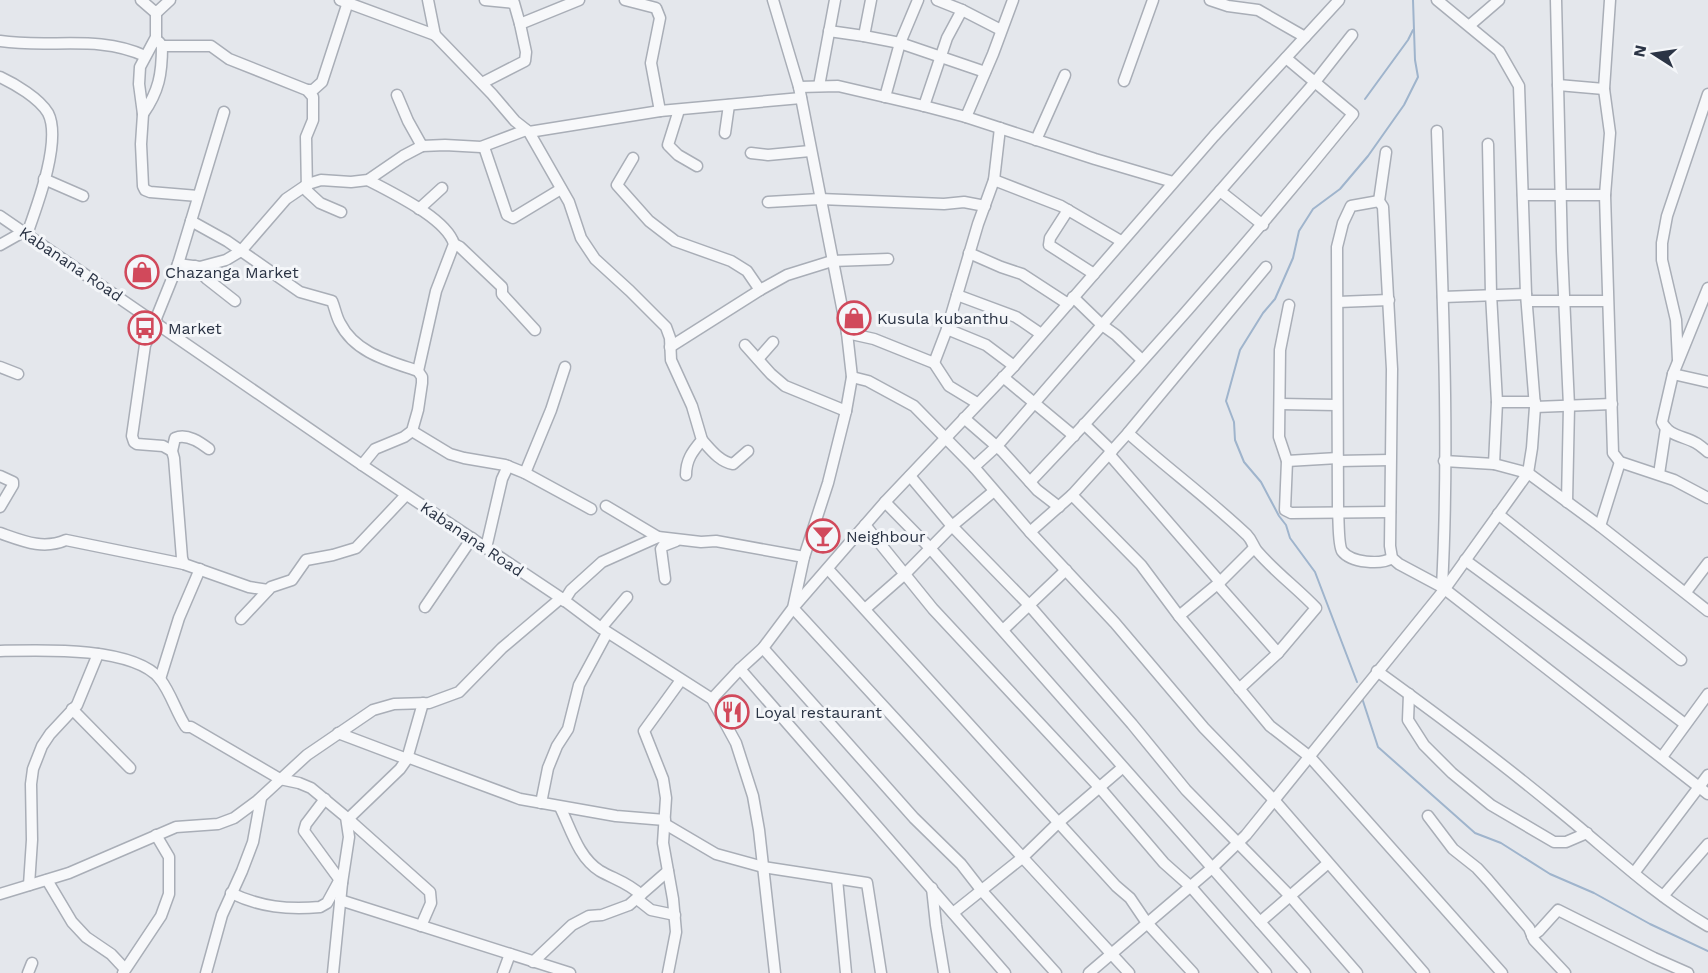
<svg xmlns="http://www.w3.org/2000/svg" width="1708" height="973" viewBox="0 0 1708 973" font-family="'Work Sans',sans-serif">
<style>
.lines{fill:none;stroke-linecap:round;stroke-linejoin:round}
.stream{stroke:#9fb4cc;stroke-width:2}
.minor-casing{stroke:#a9aeb7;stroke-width:13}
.minor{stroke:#f7f8fa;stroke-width:10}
.labels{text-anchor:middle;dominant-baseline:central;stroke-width:6;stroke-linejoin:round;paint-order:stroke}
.street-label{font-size:16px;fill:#2b3445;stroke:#f4f6f9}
.poi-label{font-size:16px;fill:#2b3445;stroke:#f4f6f9;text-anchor:start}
</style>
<rect width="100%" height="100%" fill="#e4e7ec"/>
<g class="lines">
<g class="stream">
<polyline points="1365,99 1408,40 1413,30"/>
<polyline points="1357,682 1315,572 1290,538 1286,525 1279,516 1261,482 1244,462 1235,440 1234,422 1226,401 1240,350 1263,313 1275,299 1293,258 1299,231 1313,209 1340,189 1368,156 1404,105 1418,77 1415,60 1413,0"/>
<polyline points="1362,698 1378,747 1475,833 1501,843 1550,874 1594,893 1650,924 1708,951"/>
</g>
<g class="minor-casing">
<g id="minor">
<polyline points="141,0 156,13 170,0"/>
<path d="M340,0L435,35L492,94L515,121L529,132L569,202L581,238L595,259L630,291L666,327L670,338L671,360L692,406L702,440C692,452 686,460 686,475"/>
<polyline points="428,0 435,35"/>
<polyline points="485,0 514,3 520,24"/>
<polyline points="625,0 656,8 660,18 651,63 660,111"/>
<polyline points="871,0 864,36 900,43 985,72"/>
<polyline points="937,0 962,10 1001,30"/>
<polyline points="1210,0 1228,6 1258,10 1305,37"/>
<polyline points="1556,0 1562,251 1569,406 1567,502"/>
<polyline points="1610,0 1604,89 1610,133 1605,195 1613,453 1620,462 1674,480 1708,498"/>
<polyline points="156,13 156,37 140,67 139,84 143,114 141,144 143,186 145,190 150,192 198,196"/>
<polyline points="1470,25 1499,0"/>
<polyline points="829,31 864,36"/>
<path d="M0,41C49,49 98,34 145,56"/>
<polyline points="162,46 211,46 229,59 307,90 313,97 313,120 306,137 307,191 320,203 341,212"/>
<path d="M0,77C15,84 39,98 48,113C62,140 37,206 27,234"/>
<polyline points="1124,81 1153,0"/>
<polyline points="482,83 525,61 526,52 520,24 579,0"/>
<polyline points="1558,85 1604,89"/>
<polyline points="819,86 835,0"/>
<polyline points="799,87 838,86 924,106 966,117 1095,159 1173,182"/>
<polyline points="307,90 313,90 322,82 348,2"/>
<polyline points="397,95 408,121 422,146"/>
<polyline points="885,97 900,43 918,0"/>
<polyline points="924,106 947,38 962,10"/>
<polyline points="679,110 668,145 678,155 697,166"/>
<path d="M143,114C159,91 162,74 162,46L159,42"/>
<polyline points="966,117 993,54 1013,0"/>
<path d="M1437,131C1442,283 1450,435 1442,587"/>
<polyline points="529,132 660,111 801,98"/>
<polyline points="725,133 729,105"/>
<polyline points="1036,140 1065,75"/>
<polyline points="1488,144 1491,294 1497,402 1535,402"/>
<polyline points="484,147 507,215 513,218 561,189"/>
<polyline points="1386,152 1379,201 1383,207 1392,369 1390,546 1392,558 1399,564 1442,587 1708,794"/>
<polyline points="751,153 768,155 810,151"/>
<polyline points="633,158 617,185 649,221 675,241 731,261 747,271 760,290 787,275 832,261 888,259"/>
<polyline points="44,179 83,196"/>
<polyline points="994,180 1000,128"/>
<polyline points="1220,191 1315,82 1352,35"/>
<polyline points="1523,195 1605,195"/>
<path d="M1379,201L1351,206L1343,223L1337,247L1338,512C1339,521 1338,544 1342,551C1351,563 1381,565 1392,558"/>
<polyline points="768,202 820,199 944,204 964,202 985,206"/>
<polyline points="419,209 442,188"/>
<polyline points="1068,210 1050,238 1049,245 1094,274"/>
<polyline points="0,216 362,465 561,598 601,628 712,699 736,743 753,796 759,830 775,973"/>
<path d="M191,221L227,241L300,292L332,301C335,308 336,316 340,323C355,353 389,361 418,371"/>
<polyline points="454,244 460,247 502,287 502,294 535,330"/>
<polyline points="0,245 23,232"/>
<polyline points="969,253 1001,267 1022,274 1068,304"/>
<polyline points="178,264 200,267 226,260 241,251 286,199 308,184 321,180 351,182 368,180 403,156 422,146 445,145 481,147 526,130"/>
<polyline points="195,266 207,279 235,301"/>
<polyline points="1266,267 1128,433 1072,495 1141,565 1179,616 1270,726 1310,757 1502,973"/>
<path d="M1708,288L1673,374L1662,422C1668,436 1684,436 1696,443C1700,445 1704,449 1708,452"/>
<polyline points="957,295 1016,317 1041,334"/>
<polyline points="1073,297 1102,325 1220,191 1263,225"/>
<polyline points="1443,297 1526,294"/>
<polyline points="1527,301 1607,301"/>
<polyline points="1338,302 1389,300"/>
<polyline points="1289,305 1280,350 1279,437 1287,461 1285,510 1291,513 1390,512"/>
<polyline points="155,321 178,264 224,112"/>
<polyline points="157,322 145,345 132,436 134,442 137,444 163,446 172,451"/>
<polyline points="947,329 986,345 1014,366"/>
<polyline points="847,333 874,339 934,363 947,329 978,224 994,180 1061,206 1121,241"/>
<polyline points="745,345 771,374 785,386 846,411"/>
<polyline points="670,347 760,290"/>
<polyline points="758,359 773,342"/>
<polyline points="1678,360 1676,320 1662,260 1662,243 1667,216 1708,94"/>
<polyline points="934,363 949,386 977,403"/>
<polyline points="0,367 18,374"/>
<polyline points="1673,374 1708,382"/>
<polyline points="852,377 868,381 914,406 974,467 1030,532 1115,623 1204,728 1275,801 1424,973"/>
<polyline points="1003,377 1074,436"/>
<polyline points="1280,404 1336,405"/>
<polyline points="1535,407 1612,404"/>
<polyline points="964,418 1002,451 1037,490 1059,507"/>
<polyline points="1084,424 1112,451"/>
<polyline points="412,431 450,454 464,458 505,465 525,473 591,509"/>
<path d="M702,440C711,450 720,462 733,464L748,451"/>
<path d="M1109,454L1220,582L1219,586L1278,653L1316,608C1297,588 1275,572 1257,551C1253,546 1252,540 1247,535C1209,499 1167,468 1128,433"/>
<polyline points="1287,461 1338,458"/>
<polyline points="1338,461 1390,460"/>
<polyline points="1444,461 1494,464 1528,473 1600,526 1708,611"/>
<polyline points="1494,464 1497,402"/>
<path d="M362,465L375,449L404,437L412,431L418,410L422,383V377L418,371L436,291L454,244C446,218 392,193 368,180"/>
<polyline points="974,467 997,446 1102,325 1116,335 1142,360"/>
<polyline points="525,473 551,410 565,367"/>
<polyline points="1659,474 1666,428"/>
<polyline points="0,476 13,482 13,485 0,507"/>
<polyline points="910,476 952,526 1029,605 1132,724 1186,790 1290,896 1357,973"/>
<path d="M1030,482C1143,364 1250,241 1353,114L1286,58"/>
<polyline points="885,502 929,547 1305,973"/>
<polyline points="606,506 658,537"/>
<polyline points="1498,514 1681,660"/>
<polyline points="865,525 933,609 1100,788 1164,863 1191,887 1266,973"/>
<polyline points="1600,526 1620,462"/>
<polyline points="1030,532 1072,495"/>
<path d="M0,533C23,541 43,550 66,540L184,564L249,587L268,590"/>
<polyline points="486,548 502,479 508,466"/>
<path d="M1465,560C1539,614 1612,669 1685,724"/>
<path d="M184,564L182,558L174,458L172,451L175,438C187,433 200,442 209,449"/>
<polyline points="828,569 1116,886 1130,898 1147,923 1193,973"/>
<polyline points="665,579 661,549 663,546 676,541"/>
<polyline points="1686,592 1708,563"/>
<polyline points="564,601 571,590 602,562 658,537 701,542 716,541 804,557"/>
<polyline points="425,607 472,538"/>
<polyline points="865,609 906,573 952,526 994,491"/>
<polyline points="1179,616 1220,582 1254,548"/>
<polyline points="241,619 271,587 292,580 306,560 333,555 356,548 406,495"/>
<polyline points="601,628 627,597"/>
<polyline points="1003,630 1066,570"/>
<polyline points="763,648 914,818 961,864 982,891 1056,973"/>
<path d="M0,651C39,650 133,646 160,679C171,693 176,712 186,727H191L280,779L299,783L311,788L346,817L349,837L342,883L333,973"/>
<polyline points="740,669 1005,973"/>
<path d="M1377,671C1438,715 1498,760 1556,808C1606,848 1652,894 1708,926"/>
<polyline points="160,679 179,618 200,569"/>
<polyline points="1239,689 1278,653"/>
<polyline points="1409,694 1408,720 1424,745 1452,773 1491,805 1554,842 1566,842 1587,833"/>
<polyline points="712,699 740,669 763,648 793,608 804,557 828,483 846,411 852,377 847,333 799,87 773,0"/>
<polyline points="72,709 130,768"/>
<polyline points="338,733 407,759"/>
<polyline points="407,757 520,799 616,816 665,820"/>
<polyline points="1662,757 1708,694"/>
<polyline points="325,799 306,824 304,831 342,883"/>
<polyline points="541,803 548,768 557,746 568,729 579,685 607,633"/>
<path d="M560,807C571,829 578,857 600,871C614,879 629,883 641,895"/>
<polyline points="1428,816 1453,849 1477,868 1488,880 1529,928 1534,940 1565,973"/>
<polyline points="346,817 430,892 431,903 421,926"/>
<polyline points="348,819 400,769 407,759 423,703"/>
<polyline points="665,824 716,854 763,867 867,883 881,973"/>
<polyline points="1634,873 1708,775"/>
<polyline points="837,879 846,973"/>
<polyline points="47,880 72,922 86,937 111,954 125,969"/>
<polyline points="29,885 32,840 31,784 33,769 42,746 50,734 77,705 98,654"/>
<polyline points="932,888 936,925 944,973"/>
<path d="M231,893C260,907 288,910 320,907L327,903L339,881"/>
<polyline points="0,894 69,873 176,827 218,824 234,818 257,801 307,755 373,710 394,704 429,703 459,692 502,648 561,598"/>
<polyline points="1663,896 1708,844"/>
<polyline points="637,899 651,910 675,915"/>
<polyline points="340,900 570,973"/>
<polyline points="953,913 1022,858 1059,822 1122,768"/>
<polyline points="1260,922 1327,864"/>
<polyline points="1532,936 1539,931 1558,910 1654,958 1688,973"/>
<polyline points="533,962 572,925 589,916 602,915 629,905 668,871"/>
<polyline points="28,973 32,963"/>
<polyline points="123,973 161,916 169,894 169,857 156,835"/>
<polyline points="206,973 222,915 242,871 253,842 261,798"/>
<polyline points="503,973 510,954"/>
<polyline points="668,973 676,932 673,899 663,843 666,798 663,779 644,731 681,680"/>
<polyline points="1089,973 1212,868 1246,835 1444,590 1528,473 1532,448 1535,407 1526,294 1519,86 1499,51 1437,0"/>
<polyline points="1129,973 793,608 885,502 1014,366 1214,136 1339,0"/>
</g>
</g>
<use href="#minor" class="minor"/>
</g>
<defs>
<g id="shop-ring" transform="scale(1.725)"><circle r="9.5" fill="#f4f6f9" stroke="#d1495b" stroke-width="1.5"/><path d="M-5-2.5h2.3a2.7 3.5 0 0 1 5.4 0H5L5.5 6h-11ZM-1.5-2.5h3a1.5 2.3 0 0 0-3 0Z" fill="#d1495b"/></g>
<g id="bus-ring" transform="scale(1.725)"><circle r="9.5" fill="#f4f6f9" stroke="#d1495b" stroke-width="1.5"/><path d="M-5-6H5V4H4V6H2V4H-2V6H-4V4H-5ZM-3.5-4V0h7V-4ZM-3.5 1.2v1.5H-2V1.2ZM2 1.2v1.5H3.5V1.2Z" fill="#d1495b"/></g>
<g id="bar-ring" transform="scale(1.725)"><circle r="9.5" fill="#f4f6f9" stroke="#d1495b" stroke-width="1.5"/><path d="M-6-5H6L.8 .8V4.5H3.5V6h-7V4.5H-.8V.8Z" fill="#d1495b"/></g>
<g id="restaurant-ring" transform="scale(1.725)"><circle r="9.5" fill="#f4f6f9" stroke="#d1495b" stroke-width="1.5"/><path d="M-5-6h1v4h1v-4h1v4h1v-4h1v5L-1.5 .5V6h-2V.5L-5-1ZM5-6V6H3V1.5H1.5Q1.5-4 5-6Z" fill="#d1495b"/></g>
</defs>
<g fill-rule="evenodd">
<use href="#shop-ring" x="142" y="272"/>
<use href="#shop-ring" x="854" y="318"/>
<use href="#bus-ring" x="145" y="328"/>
<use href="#bar-ring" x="823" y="536"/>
<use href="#restaurant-ring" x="732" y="712"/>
</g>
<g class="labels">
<g class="street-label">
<text transform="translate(71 264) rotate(34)">Kabanana Road</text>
<text transform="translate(472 539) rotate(34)">Kabanana Road</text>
</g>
<g class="poi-label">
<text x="165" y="272">Chazanga Market</text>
<text x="877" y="318">Kusula kubanthu</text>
<text x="168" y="328">Market</text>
<text x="846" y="536">Neighbour</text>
<text x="755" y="712">Loyal restaurant</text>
</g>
</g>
<g transform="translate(1654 54) rotate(282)" stroke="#f4f6f9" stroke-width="4.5" paint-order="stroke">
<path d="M0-4.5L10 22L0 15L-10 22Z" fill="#2b3445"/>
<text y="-9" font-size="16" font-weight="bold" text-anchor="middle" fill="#2b3445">N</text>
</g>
</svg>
